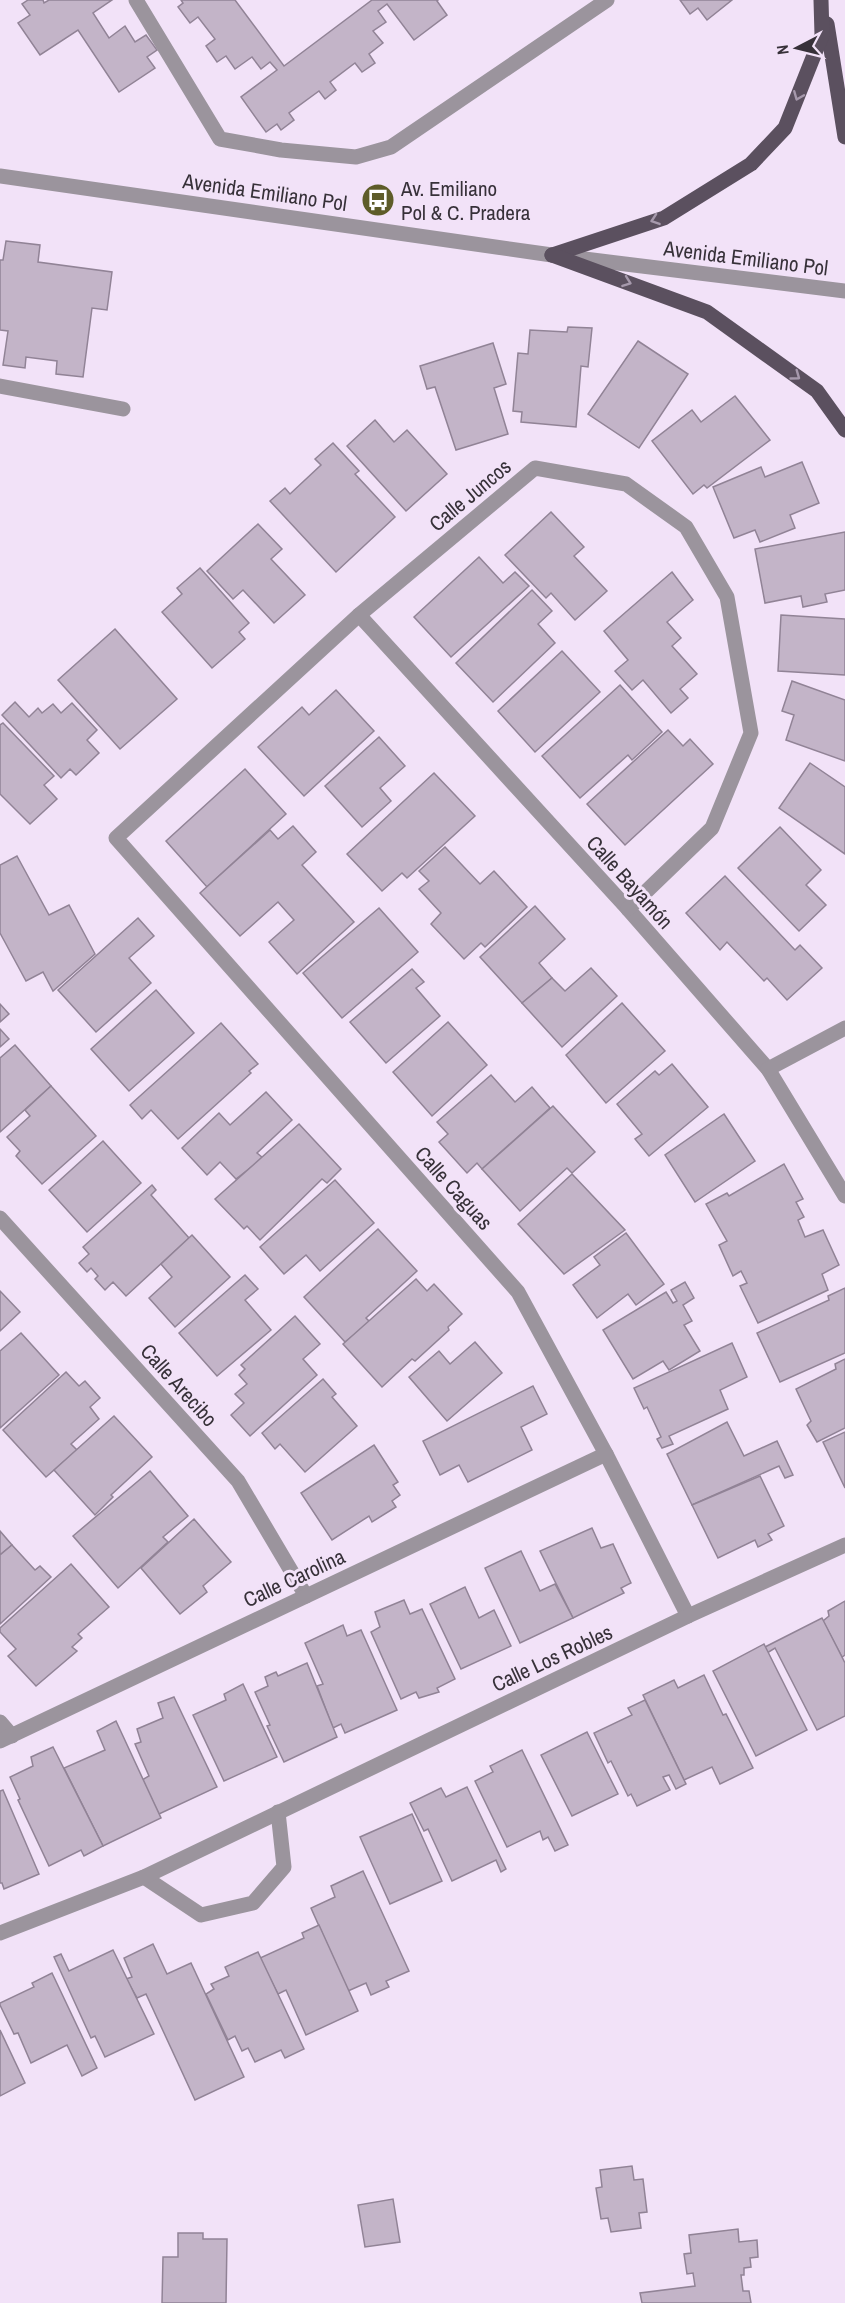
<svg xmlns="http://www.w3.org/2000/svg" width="845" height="2303" viewBox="0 0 845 2303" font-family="'Archivo Narrow',sans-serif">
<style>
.building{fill:#c3b4c8;stroke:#918396;stroke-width:1.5}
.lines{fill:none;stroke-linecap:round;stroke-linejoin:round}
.service{stroke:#9b949d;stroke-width:15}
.minor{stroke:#9b949d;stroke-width:15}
.primary{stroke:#5b505f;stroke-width:15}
.oneway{stroke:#a699ac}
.labels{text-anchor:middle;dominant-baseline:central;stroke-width:6;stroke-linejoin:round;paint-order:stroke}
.poi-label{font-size:21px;fill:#373139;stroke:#f2e2f8;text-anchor:start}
.street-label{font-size:21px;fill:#373139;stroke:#f2e2f8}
</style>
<rect width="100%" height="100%" fill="#f2e2f8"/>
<g class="building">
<polygon points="28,0 43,0 44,3 49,0 112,0 93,13 109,38 125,26 135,42 146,35 157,50 147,57 155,68 119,92 78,30 40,55 18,23 30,15 22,4"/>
<polygon points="181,0 235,0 284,66 372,0 438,0 437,1 447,15 414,40 387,4 378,11 386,22 373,31 383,43 369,54 375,63 362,72 355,63 330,82 336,90 325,99 319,91 289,113 294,120 281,130 277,124 266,132 241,97 277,70 270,62 261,69 252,57 235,69 226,56 217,62 206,46 215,39 198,17 190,23 178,7 183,3"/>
<polygon points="680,0 732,0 707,20 698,8 690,14"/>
<polygon points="6,241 40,245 38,262 112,272 107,310 92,308 83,377 56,374 57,361 26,357 25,368 3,365 8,331 0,330 0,260 3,260"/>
<polygon points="568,327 592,328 588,367 581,366 576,427 521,422 522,412 513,411 518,353 528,354 530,330 567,332"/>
<polygon points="638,341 688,374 639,448 588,414"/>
<polygon points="493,343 506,384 494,388 508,434 456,450 435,387 427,389 420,366"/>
<polygon points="735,396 770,440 707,488 704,485 693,494 652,441 692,410 701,422"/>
<polygon points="375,420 394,442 407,430 447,474 406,511 347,446"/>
<polygon points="333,443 359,471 355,474 395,517 336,572 270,501 285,488 290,494 321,465 315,459"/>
<polygon points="802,462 819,503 790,515 795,528 760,542 755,530 734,538 713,487 761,467 765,477"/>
<polygon points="551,512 584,547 574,556 607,591 575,620 551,593 546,598 505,555"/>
<polygon points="258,524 282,549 271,559 305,595 274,623 243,590 233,599 207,571"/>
<polygon points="845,532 845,590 825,594 827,602 803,607 801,596 765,603 755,549"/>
<polygon points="479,557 503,583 515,572 529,586 451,657 414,617"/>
<polygon points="200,568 249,623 239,632 245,639 212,668 162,612 182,594 177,588"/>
<polygon points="672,572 693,600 667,622 681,638 672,646 697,674 680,689 688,698 671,713 643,680 632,690 615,671 628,660 604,631"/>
<polygon points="532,590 552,611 538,624 555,643 493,702 456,663"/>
<polygon points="781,615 845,619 845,675 778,671"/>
<polygon points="115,629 177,699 120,749 58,680"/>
<polygon points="562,651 600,692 535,752 498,711"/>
<polygon points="792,681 845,700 845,761 786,740 794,715 782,711"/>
<polygon points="620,685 662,732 632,760 628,755 580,798 542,756"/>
<polygon points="336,690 374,731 304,796 258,747 302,707 309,715"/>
<polygon points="15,702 29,717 38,708 42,713 53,704 61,713 72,703 97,730 87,740 99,753 76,775 70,769 61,778 2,715"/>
<polygon points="3,723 54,776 44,785 57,799 30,824 0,794 0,725"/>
<polygon points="668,730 683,746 690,739 713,764 625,845 587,804"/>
<polygon points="379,737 405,766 380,788 391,801 362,827 325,786"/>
<polygon points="810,763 845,787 845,854 779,808"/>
<polygon points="245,769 286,814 207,887 166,841"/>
<polygon points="434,773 475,816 407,878 402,873 382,891 347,854"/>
<polygon points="293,826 316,852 302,865 354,922 297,974 269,942 294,920 278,902 240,936 200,893 270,830 278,839"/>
<polygon points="780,827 821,870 806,885 826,905 799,931 738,868"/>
<polygon points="445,847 480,884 494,871 527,907 485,947 481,943 464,959 431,924 441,913 419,889 429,881 419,871"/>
<polygon points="17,856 49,915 69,905 95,954 53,991 43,972 26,981 0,933 0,865"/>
<polygon points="725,876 795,950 800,945 822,968 787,1000 767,978 764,981 727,942 720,950 686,913"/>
<polygon points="535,906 565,939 539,963 552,978 522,1003 480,957"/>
<polygon points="379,908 418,952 342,1018 303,973"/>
<polygon points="138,918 154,936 129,958 151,983 96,1032 58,990"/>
<polygon points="591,968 617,996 562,1047 522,1003 552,978 565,991"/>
<polygon points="412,969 424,982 416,988 440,1016 386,1063 350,1022"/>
<polygon points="156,990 194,1033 129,1091 91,1049"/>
<polygon points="622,1003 665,1051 606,1103 566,1055"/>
<polygon points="0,1004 9,1014 0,1022"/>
<polygon points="448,1022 487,1065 432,1116 393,1072"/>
<polygon points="221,1023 258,1064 249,1071 251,1073 178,1139 151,1110 142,1119 130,1105"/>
<polygon points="0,1029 9,1039 0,1047"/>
<polygon points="15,1045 51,1086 0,1132 0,1058"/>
<polygon points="672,1064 708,1107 649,1156 635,1139 642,1134 617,1104 655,1071 659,1075"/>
<polygon points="491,1075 515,1102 532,1087 550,1108 482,1169 477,1163 467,1173 439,1142 448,1134 437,1122"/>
<polygon points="51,1086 96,1136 42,1184 16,1156 20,1151 7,1137 30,1116 25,1110"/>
<polygon points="266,1092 292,1120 257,1153 263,1158 236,1179 220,1162 207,1175 182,1148 219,1113 230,1125"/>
<polygon points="553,1106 595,1152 572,1173 567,1168 520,1211 482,1169"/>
<polygon points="724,1114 755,1161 695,1202 665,1155"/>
<polygon points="299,1124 341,1169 327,1183 322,1179 260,1240 247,1226 244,1229 215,1199"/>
<polygon points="103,1141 141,1183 87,1232 49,1190"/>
<polygon points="784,1164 803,1199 796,1202 804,1217 798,1220 805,1237 823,1230 839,1265 822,1274 828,1290 758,1323 740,1286 747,1283 741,1271 733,1276 719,1245 727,1241 706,1204 727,1193 729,1196"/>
<polygon points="572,1174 625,1230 564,1274 518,1224"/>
<polygon points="335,1180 374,1223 320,1271 306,1255 284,1274 260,1247"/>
<polygon points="152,1185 156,1190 151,1195 189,1238 126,1296 113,1282 105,1290 95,1279 98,1276 91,1268 87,1272 79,1263 89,1254 83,1247"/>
<polygon points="378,1229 417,1271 366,1318 370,1322 345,1342 304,1297"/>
<polygon points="626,1233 664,1284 636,1305 628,1294 597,1318 573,1285 600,1265 594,1257"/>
<polygon points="192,1235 230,1277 175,1327 149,1298 172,1277 161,1264"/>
<polygon points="245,1275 258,1289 245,1300 271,1330 217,1376 179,1333"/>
<polygon points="416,1279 427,1291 434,1284 462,1314 448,1327 449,1330 415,1361 412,1359 382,1387 343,1344"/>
<polygon points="685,1282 694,1298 683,1305 692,1321 684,1325 700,1351 669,1370 663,1361 633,1379 603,1330 666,1292 673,1303 677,1301 671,1290"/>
<polygon points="845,1288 845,1353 780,1382 757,1333 829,1300 828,1296"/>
<polygon points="0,1291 20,1312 0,1331"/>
<polygon points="295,1316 320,1344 303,1359 317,1375 250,1436 231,1415 244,1403 235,1394 247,1384 239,1375 245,1369 241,1365"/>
<polygon points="21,1333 59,1375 0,1428 0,1351"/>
<polygon points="475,1342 502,1373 447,1421 409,1377 439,1351 450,1364"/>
<polygon points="732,1343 747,1377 720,1390 728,1409 669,1436 673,1444 662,1448 657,1439 661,1437 647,1407 644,1409 634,1388"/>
<polygon points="845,1359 845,1428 817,1442 807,1425 811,1421 796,1389 836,1369 835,1364"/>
<polygon points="66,1372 79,1386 85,1381 100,1398 90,1407 99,1419 71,1444 77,1450 46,1477 3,1430"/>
<polygon points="323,1379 336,1394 332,1397 357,1426 305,1472 280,1444 275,1449 262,1433"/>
<polygon points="533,1386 547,1414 521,1427 532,1450 468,1482 459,1465 440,1475 423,1441"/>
<polygon points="114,1416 152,1457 111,1495 113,1497 95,1515 54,1470"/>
<polygon points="727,1422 744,1456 777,1441 793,1475 785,1478 779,1466 692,1505 667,1454"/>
<polygon points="845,1432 845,1488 823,1442"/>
<polygon points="374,1445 398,1482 393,1485 400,1495 392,1501 396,1507 372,1522 369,1516 332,1540 301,1493"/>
<polygon points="150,1471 188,1516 163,1537 168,1542 118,1588 73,1536"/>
<polygon points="760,1476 784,1526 768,1534 772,1540 758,1547 755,1540 718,1558 692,1505"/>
<polygon points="194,1519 231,1562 203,1586 207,1592 180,1614 141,1568"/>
<polygon points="592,1528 601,1548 613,1544 631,1583 621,1588 624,1593 573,1618 540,1551"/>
<polygon points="0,1531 12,1545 0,1555"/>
<polygon points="12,1545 35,1570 40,1566 51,1577 0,1624 0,1555"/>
<polygon points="521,1551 540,1591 555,1584 573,1618 520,1643 485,1568"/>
<polygon points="71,1564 109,1607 78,1634 82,1638 72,1647 77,1651 36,1686 8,1656 16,1649 0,1632 0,1628"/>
<polygon points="465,1587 479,1618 494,1610 511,1646 461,1669 430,1604"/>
<polygon points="404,1600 410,1614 422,1609 455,1679 437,1688 439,1692 419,1698 416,1692 401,1699 371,1632 380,1627 375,1612"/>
<polygon points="845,1601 845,1655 842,1657 823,1621 829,1616 828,1611"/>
<polygon points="822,1618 845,1663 845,1716 817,1730 775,1648 767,1653 765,1647"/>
<polygon points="343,1625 347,1636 361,1630 397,1710 345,1733 341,1724 333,1728 317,1686 323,1684 305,1643"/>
<polygon points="764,1644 807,1730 756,1756 713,1671"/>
<polygon points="307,1663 337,1737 284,1762 267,1726 270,1725 255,1692 268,1686 265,1677 276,1672 278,1676"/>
<polygon points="704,1675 723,1715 726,1714 753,1768 720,1784 712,1767 684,1780 643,1695 674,1680 678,1688"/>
<polygon points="243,1684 277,1757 224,1781 193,1715 226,1700 224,1694"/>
<polygon points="174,1697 217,1787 159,1814 142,1780 149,1776 135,1744 141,1742 137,1729 163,1718 158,1703"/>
<polygon points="645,1700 686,1784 676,1789 669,1775 663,1777 670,1790 637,1806 631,1794 628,1796 611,1761 608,1763 594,1733 632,1715 628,1708"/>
<polygon points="116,1721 161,1818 103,1846 64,1768 105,1750 97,1731"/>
<polygon points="587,1732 618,1794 572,1816 541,1755"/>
<polygon points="53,1747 103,1846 84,1856 81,1850 49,1866 18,1800 20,1799 10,1777 33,1766 31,1757"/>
<polygon points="522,1750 568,1845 555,1851 548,1837 543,1840 540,1831 507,1847 475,1781 493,1772 490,1766"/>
<polygon points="467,1787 506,1869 501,1872 496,1860 452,1881 428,1829 424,1831 410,1803 441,1788 446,1797"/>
<polygon points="3,1790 39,1874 4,1889 2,1883 0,1883 0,1791"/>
<polygon points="412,1814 442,1881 390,1904 360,1837"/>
<polygon points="363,1871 409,1971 386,1981 389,1987 371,1995 366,1983 348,1991 311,1908 335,1897 331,1886"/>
<polygon points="319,1925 358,2011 306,2035 286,1990 278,1994 260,1958 304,1938 302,1933"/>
<polygon points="153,1944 167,1974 191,1963 244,2077 195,2100 146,1994 137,1998 126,1979 132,1977 124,1958"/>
<polygon points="113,1950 154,2034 105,2057 95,2036 91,2038 54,1957 61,1954 69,1971"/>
<polygon points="258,1952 304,2049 285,2058 281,2050 255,2062 248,2048 242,2051 235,2036 228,2040 206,1994 214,1989 211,1984 229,1976 225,1967"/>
<polygon points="52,1973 97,2068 82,2076 67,2045 31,2063 18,2033 14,2034 0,2005 0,2003 34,1987 32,1983"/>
<polygon points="0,2030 25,2083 0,2096"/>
<polygon points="632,2166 634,2180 643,2179 647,2212 639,2213 641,2228 611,2232 608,2218 601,2219 596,2188 602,2187 600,2170"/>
<polygon points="393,2199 400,2242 365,2247 358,2205"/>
<polygon points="738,2229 739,2242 757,2240 758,2257 750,2258 751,2267 744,2268 744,2275 741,2275 743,2291 749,2291 751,2303 642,2303 640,2293 695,2286 693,2273 687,2274 684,2254 691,2253 689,2235"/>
<polygon points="178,2233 203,2233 203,2239 227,2239 226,2303 162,2303 163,2257 178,2257"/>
</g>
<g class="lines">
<polyline class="service" points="136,0 220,139 281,150 356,157 391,147 607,0"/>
<g class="minor">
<polyline points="0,176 552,255 845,291"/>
<polyline points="0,386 123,409"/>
<polyline points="359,615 628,909 768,1069 845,1196"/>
<polyline points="628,909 712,828 751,733 727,597 686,527 626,484 535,468 359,615 116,838 518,1292 606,1454 688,1616"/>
<polyline points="768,1069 845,1028"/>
<polyline points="0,1218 238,1481 306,1596"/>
<polyline points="0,1722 12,1736"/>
<polyline points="0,1741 606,1454"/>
<polyline points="144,1877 201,1915 253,1903 284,1867 278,1812"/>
<polyline points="0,1933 144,1877 688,1616 845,1545"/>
</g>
<g class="primary">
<polyline points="827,24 845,137"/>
<polyline points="552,255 664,218 751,164 785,128 822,35 821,0"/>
<polyline points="552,255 707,312 817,391 845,430"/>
</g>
</g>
<defs><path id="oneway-chevron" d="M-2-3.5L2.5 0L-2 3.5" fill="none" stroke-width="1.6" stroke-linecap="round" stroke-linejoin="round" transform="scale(1.5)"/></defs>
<g class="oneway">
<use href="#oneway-chevron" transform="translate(798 96) rotate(112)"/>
<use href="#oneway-chevron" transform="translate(655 220) rotate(161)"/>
<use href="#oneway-chevron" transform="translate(627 282) rotate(20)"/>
<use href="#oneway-chevron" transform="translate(796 376) rotate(36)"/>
</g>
<defs>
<g id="bus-disc" transform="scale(1.725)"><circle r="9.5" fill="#5e5c29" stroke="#f2e2f8"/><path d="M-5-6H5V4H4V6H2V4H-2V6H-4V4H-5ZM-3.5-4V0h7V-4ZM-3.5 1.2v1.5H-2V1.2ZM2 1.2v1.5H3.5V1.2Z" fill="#fff"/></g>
</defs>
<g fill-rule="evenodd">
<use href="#bus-disc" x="378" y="200"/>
</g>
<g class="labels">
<g class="poi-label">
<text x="401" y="188">Av. Emiliano<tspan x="401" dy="24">Pol &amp; C. Pradera</tspan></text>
</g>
<g class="street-label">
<text transform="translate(265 192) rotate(8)">Avenida Emiliano Pol</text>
<text transform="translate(746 258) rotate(7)">Avenida Emiliano Pol</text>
<text transform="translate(470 495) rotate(-40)">Calle Juncos</text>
<text transform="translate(630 882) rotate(48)">Calle Bayamón</text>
<text transform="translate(454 1188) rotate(48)">Calle Caguas</text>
<text transform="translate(179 1385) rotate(48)">Calle Arecibo</text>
<text transform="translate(294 1578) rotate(-25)">Calle Carolina</text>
<text transform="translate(552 1658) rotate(-25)">Calle Los Robles</text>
</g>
</g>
<g transform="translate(797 48) rotate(263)" stroke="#f2e2f8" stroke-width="4.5" paint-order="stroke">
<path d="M0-4.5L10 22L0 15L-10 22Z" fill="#373139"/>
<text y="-9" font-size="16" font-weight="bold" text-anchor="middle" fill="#373139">N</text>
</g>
</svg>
